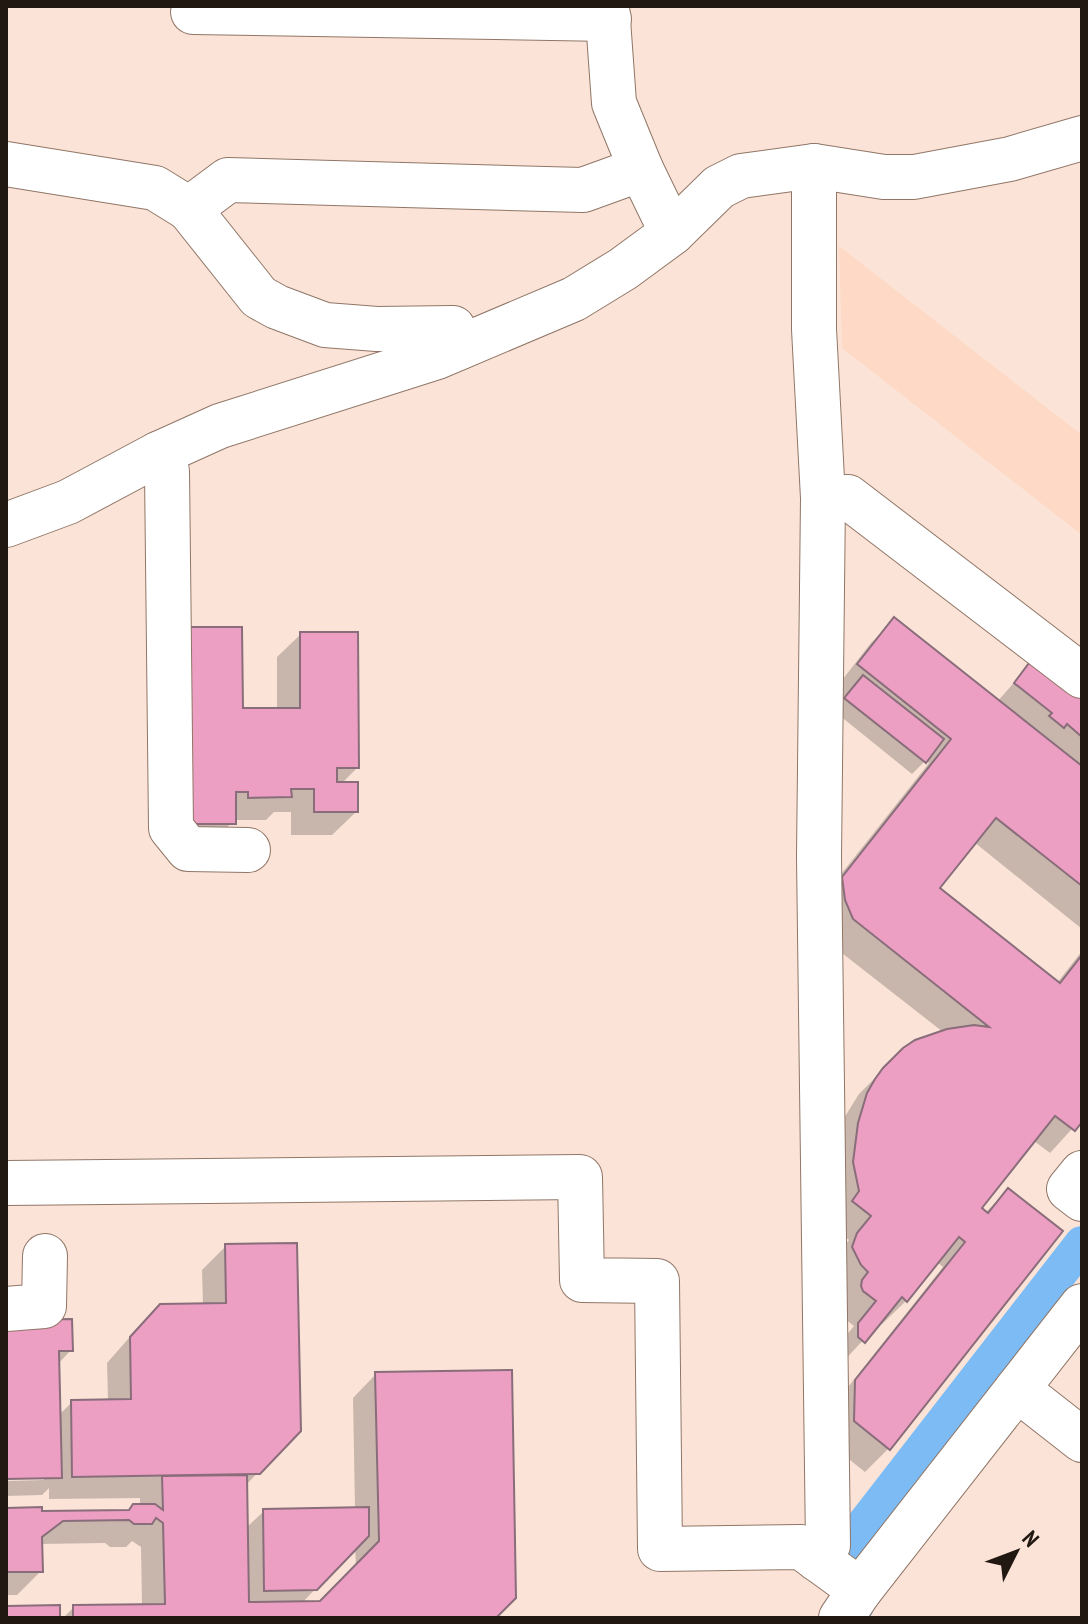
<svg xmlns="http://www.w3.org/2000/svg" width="1088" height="1624" viewBox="0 0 1088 1624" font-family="'PT Sans Narrow',sans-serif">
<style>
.built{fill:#fed9c5}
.shadow{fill:#0003;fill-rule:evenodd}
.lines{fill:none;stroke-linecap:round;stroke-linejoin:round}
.canal{stroke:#7dbbf4;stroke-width:36}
.building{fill:#ed9ec3;stroke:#896d7a;stroke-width:2}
.minor-casing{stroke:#907667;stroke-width:46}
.minor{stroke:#fff;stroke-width:44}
</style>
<rect width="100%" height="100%" fill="#fbe4d7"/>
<polygon class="built" points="839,246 1082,435 1082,535 842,348"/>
<g class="shadow">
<polygon points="894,620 997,702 1032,662 1082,702 1082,929 974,842 937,889 1057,983 1082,951 1082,1118 1050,1153 1034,1141 979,1209 985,1213 1008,1190 888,1449 865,1472 831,1445 833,1406 943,1267 937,1262 906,1301 882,1324 880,1322 840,1365 835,1349 854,1326 840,1315 834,1259 849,1240 830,1225 844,1118 859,1094 884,1069 943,1032 829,943 819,902 929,763 926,760 912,774 834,711 845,697 835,689 871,643"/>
<polygon points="301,634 357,768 341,784 356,812 332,835 291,835 291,812 274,812 266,820 234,820 210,846 156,846 153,652 241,710 277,710 277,657"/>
<path d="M226,1246L299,1430L245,1486L246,1528L264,1511L355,1509L353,1398L376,1374L493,1618H63L74,1607L142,1606L141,1547L132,1541L126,1547H110L105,1543L40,1544L41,1571L17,1595H6V1510L40,1513L128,1512L140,1506V1498L49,1499V1488L42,1495L6,1496V1481L44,1480V1476L6,1477V1322L71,1350L58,1364L59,1415L72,1402L108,1401L107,1363L136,1330L203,1306L202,1270ZM355,1547L356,1567L320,1603L301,1604Z"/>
</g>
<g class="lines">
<polyline class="canal" points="856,1606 857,1534 1082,1244"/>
</g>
<g class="building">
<polygon points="894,617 1082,766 1082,886 996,818 940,888 1060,983 1082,955 1082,1122 1075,1131 1055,1116 982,1208 988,1213 1008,1188 1063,1231 890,1450 854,1421 855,1380 965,1242 959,1237 907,1302 902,1297 865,1343 858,1337 858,1323 876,1301 863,1291 861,1286 862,1280 868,1272 861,1265 852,1247 857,1233 871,1216 852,1201 859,1191 853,1162 858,1123 867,1093 875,1079 883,1068 903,1048 915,1040 947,1029 974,1025 989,1027 853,919 845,900 842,877 951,739 857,664"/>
<polygon points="176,627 242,627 243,708 300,708 300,632 358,632 359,768 337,768 337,782 358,782 358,812 314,812 314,789 291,789 292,797 248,798 248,792 236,792 236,824 178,824"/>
<polygon points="1032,659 1082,699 1082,737 1067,724 1064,728 1049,716 1052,713 1014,683"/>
<polygon points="863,675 944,739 926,763 844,698"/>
<polygon points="297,1243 301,1431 260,1474 72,1477 71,1400 131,1399 130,1337 160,1304 226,1303 225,1244"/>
<polygon points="72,1319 73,1351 59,1351 62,1478 6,1479 6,1320"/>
<polygon points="512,1370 516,1598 496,1618 73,1618 73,1605 165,1604 163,1523 156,1518 152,1524 134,1524 129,1520 63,1521 42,1537 43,1572 6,1572 6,1508 42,1507 42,1511 129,1510 133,1504 155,1504 163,1510 162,1476 247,1475 249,1602 320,1601 379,1541 375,1372"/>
<polygon points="369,1507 369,1536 317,1590 264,1591 263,1509"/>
<polygon points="60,1605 60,1618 6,1618 6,1606"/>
</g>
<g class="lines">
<g class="minor-casing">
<g id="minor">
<polyline points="607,6 614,103 641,169 672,233"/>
<polyline points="193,12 609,19"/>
<polyline points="6,164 155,188 189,209 228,180 583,190 641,169"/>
<polyline points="814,166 814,329 823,498 819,857 828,1545 817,1559"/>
<polyline points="189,209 259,297 277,307 325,325 377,329 453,328 460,347"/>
<polyline points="158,454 167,471 171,828 188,849 248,850"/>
<polyline points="823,498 848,497 1082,676"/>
<polyline points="6,525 68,502 158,454 220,426 437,357 574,299 623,269 672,233 719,187 741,176 814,166 884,177 914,177 1010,159 1082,138"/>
<polyline points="1082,1173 1069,1189 1082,1199"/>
<polyline points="6,1183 580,1177 582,1280 657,1281 660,1549 801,1547 860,1590"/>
<polyline points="6,1309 44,1306 45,1256"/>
<polyline points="1017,1389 1082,1440"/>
<polyline points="841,1618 860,1590 1082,1306"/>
</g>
</g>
<use href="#minor" class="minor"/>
</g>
<rect width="1088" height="1624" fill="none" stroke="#221812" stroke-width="16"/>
<g transform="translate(1016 1552) rotate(48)" stroke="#fbe4d7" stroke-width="6" paint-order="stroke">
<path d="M0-6L14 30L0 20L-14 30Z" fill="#221812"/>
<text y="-12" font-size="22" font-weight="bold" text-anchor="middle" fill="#221812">N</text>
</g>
</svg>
